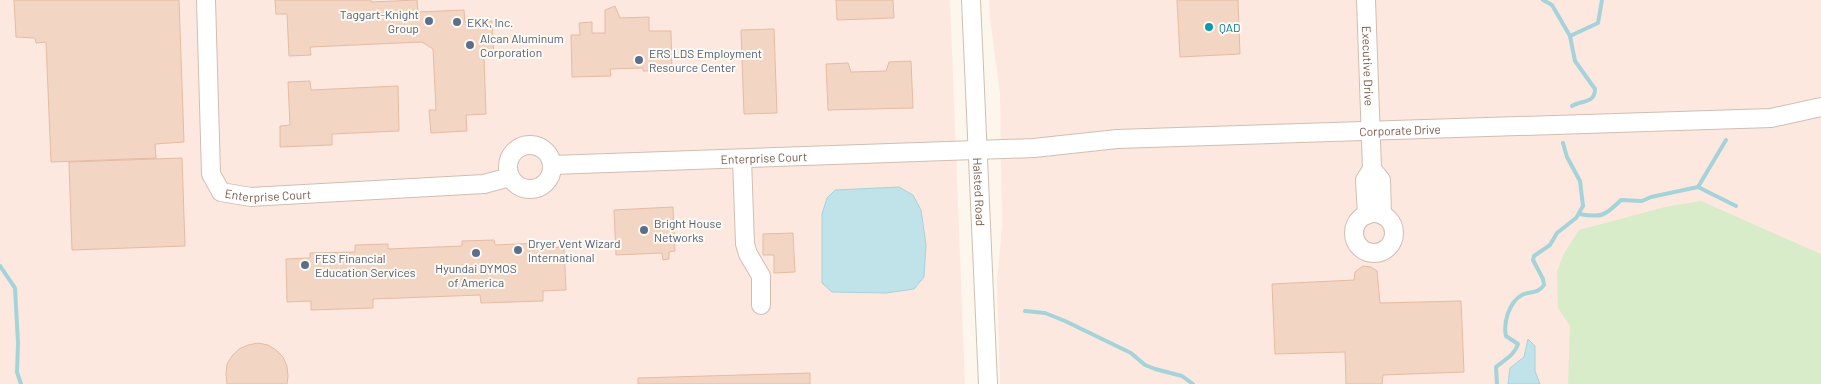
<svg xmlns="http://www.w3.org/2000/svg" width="1821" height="384" viewBox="0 0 1821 384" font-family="Barlow,sans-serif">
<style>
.commercial{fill:#fde8e0}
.green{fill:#d8ecc9}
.water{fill:#bfe3e8;stroke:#a5d3da}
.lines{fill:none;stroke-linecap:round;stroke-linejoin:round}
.stream{stroke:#a5d3da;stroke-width:4}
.building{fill:#f3d5c3;stroke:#e6bba3}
.minor-casing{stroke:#d1beb0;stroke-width:20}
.minor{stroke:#fff;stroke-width:18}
.service-dot{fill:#5c6f8a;stroke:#fffaf3;stroke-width:2}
.culture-dot{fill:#0f9aa8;stroke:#fffaf3;stroke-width:2}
.labels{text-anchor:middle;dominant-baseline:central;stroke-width:4;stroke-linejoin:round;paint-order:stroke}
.service-label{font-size:12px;fill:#4e5e75;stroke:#fffaf3;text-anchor:start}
.culture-label{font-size:12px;fill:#0d838f;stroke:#fffaf3;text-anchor:start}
.street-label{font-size:12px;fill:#7a5c4d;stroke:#fffaf3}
</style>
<rect width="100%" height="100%" fill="#fdf6ec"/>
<g class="commercial">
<polygon points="0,0 950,0 965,384 0,384"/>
<polygon points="989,0 1821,0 1821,384 1000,384 997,282 1002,226 1000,94 990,18"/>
</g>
<polygon class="green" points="1701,201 1821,254 1821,384 1568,384 1570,326 1558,308 1557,272 1563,255 1579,230 1665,207"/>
<g class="water">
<polygon points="899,187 913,195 921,210 926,245 924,277 914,289 886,293 832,292 822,283 822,214 827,198 835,190"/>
<polygon points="1528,339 1535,346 1535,371 1540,384 1508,384 1510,368 1524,357"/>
</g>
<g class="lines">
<g class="stream">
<path d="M1543,0L1552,5L1570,36L1575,61L1595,89C1595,104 1581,100 1572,106"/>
<polyline points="1570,36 1598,23 1602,0"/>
<polyline points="1698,187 1736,206"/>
<path d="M1579,214C1601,218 1605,216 1621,200L1642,201L1651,197L1698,187L1726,140"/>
<polyline points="0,266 15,288 18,343 17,372 21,384"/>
<polyline points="1025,311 1045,313 1065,321 1131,353 1145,365 1155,369 1182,376 1193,384"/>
<path d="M1497,384L1496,367C1504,360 1515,355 1518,344L1506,336C1503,323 1509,302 1522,295C1530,291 1538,294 1544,285L1543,279L1533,260L1534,256L1550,245L1557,233L1576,218L1583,206L1580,181L1567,157L1563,143"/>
</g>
</g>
<g class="building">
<polygon points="14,0 179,0 184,142 155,144 156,158 51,162 46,42 36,43 35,38 16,37"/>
<polygon points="275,0 371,0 371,2 417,0 418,12 464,10 465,22 492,21 494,57 484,58 486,114 466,115 467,131 431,133 429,110 436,110 433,49 422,42 310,47 311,55 289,56 287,14 276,14"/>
<polygon points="836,0 893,0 894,18 837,20"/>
<polygon points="1177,0 1238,0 1240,54 1180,57"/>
<polygon points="615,6 620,18 649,17 649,31 671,31 672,73 660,73 660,71 643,71 643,68 610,69 611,76 572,77 571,35 580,35 579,23 592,22 592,33 605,33 605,10"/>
<polygon points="774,29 777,113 744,114 741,30"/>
<polygon points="911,61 913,108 828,110 826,64 848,63 851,72 886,71 889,62"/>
<polygon points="310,81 311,90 398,86 399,131 332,134 332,145 280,147 280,126 290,125 288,82"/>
<polygon points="182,158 185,246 72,250 69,162"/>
<polygon points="673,207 675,251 669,252 669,259 663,260 662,253 616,255 614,210"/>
<polygon points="793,233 795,272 774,273 774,255 763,255 763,234"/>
<polygon points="494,240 495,245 541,243 542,248 564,247 566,290 543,291 543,301 481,303 480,295 373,299 373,308 311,310 311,301 287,302 286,259 310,258 310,253 355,252 355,245 388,244 388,249 462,246 462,241"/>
<polygon points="1363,266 1371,267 1377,271 1380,303 1461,301 1464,372 1383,375 1382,384 1346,384 1345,352 1275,354 1272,284 1354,280 1355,272"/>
<polygon points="258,343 268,345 276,350 283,357 287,366 288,376 287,384 227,384 226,374 227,364 232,356 239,349 248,345"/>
<polygon points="810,373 810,384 638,384 638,378"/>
</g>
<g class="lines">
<g class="minor-casing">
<g id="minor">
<path id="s1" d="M206,0L211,174L221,192L251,197L484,184L510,177"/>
<path id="s2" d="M971,0L988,384"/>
<path id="s3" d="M1366,0L1372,169L1381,180L1382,215"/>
<circle cx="530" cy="167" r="22"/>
<polyline points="742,159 745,244 748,254 761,276 761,305"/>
<path id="s4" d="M552,165L1034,148L1117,139L1771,118L1821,107"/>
<circle cx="1374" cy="233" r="20"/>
<polyline points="1367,215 1365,180 1372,169"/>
</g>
</g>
<use href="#minor" class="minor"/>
</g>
<g class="service-dot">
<circle cx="429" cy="21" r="5"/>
<circle cx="457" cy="22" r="5"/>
<circle cx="470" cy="45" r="5"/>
<circle cx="639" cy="60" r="5"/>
<circle cx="644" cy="230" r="5"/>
<circle cx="518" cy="250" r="5"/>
<circle cx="476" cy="253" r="5"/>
<circle cx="305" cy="265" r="5"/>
</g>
<circle class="culture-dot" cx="1209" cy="27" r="5"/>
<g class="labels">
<g class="service-label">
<text x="419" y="14" text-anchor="end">Taggart-Knight<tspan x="419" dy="14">Group</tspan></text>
<text x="467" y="22">EKK, Inc.</text>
<text x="480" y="38">Alcan Aluminum<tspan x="480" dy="14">Corporation</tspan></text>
<text x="649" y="53">ERS LDS Employment<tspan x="649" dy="14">Resource Center</tspan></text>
<text x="654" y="223">Bright House<tspan x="654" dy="14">Networks</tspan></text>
<text x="528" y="243">Dryer Vent Wizard<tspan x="528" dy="14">International</tspan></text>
<text x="315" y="258">FES Financial<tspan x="315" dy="14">Education Services</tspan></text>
<text x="476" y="268" text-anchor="middle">Hyundai DYMOS<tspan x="476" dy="14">of America</tspan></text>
</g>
<g class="culture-label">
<text x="1219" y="27">QAD</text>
</g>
<g class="street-label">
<text stroke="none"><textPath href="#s3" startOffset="66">Executive Drive</textPath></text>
<text stroke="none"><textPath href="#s4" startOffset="849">Corporate Drive</textPath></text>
<text stroke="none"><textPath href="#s4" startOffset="212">Enterprise Court</textPath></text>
<text stroke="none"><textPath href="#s1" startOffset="242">Enterprise Court</textPath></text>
<text stroke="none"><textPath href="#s2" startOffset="192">Halsted Road</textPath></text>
</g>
</g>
</svg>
